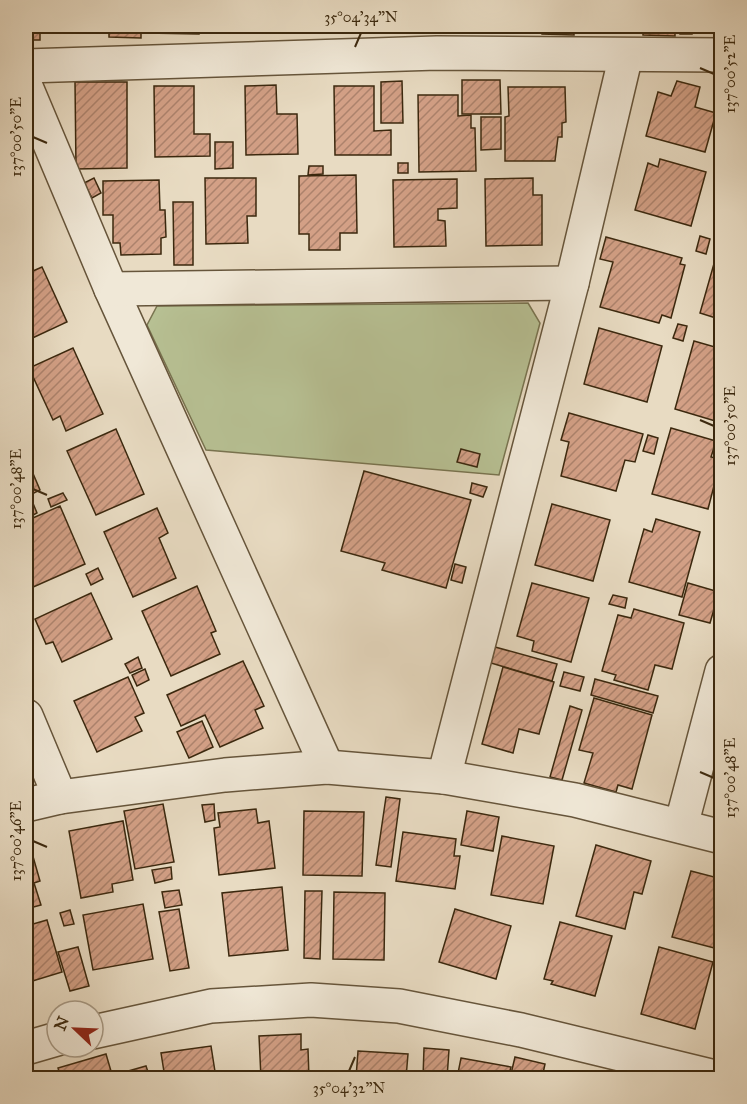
<svg xmlns="http://www.w3.org/2000/svg" width="747" height="1104" viewBox="0 0 747 1104" font-family="'IM FELL Great Primer',serif">
<style>
.green{fill:#b7c093;stroke:#797450;stroke-width:1.5}
.building{fill:url(#building-hatch);stroke:#3b280e;stroke-width:1.5}
.lines{fill:none;stroke-linecap:round;stroke-linejoin:round}
.minor-casing{stroke:#66553b;stroke-width:36}
.minor{stroke:#f0e8d7;stroke-width:33}
.ticks{fill:none;stroke:#3b280e;stroke-width:2}
.neatline{fill:none;stroke:#3b280e;stroke-width:2}
.ticks-label{font-size:15px;text-anchor:middle;fill:#3b280e}
</style>
<defs>
<pattern id="building-hatch" width="6" height="6" patternUnits="userSpaceOnUse" patternTransform="scale(1.5)"><rect width="6" height="6" fill="#d3a086"/><path d="M-1 1l2-2M0 6l6-6M5 7l2-2" fill="none" stroke="#ac826c"/></pattern>
</defs>
<rect width="100%" height="100%" fill="#e8dbc2"/>
<filter id="stains"><feTurbulence type="fractalNoise" baseFrequency=".00333" numOctaves="4"/><feColorMatrix values="0 0 0 0 .2 0 0 0 0 .09 0 0 0 0 .02 0 0 0 .5 -.17"/></filter>
<radialGradient id="worn" r=".72"><stop offset=".6" stop-color="#630" stop-opacity="0"/><stop offset="1" stop-color="#630" stop-opacity=".3"/></radialGradient>
<polygon class="green" points="528,303 540,323 499,475 206,450 147,325 157,306"/>
<g class="building">
<rect x="26" y="26" width="14" height="14"/>
<polygon points="43,26 95,26 95,32 42,31"/>
<polygon points="109,26 141,26 141,38 109,37"/>
<polygon points="146,26 199,26 199,34 146,33"/>
<polygon points="342,26 389,26 389,32 341,31"/>
<polygon points="476,26 527,26 527,27"/>
<polygon points="542,26 574,26 574,35 542,34"/>
<polygon points="597,26 629,26 629,33 597,32"/>
<polygon points="643,26 675,26 675,36 643,35"/>
<rect x="680" y="26" width="12" height="8"/>
<polygon points="462,80 500,80 501,114 462,114"/>
<polygon points="402,81 403,123 381,123 381,82"/>
<polygon points="677,81 700,87 695,107 716,113 705,152 646,136 658,92 671,96"/>
<polygon points="75,82 127,82 127,168 76,169"/>
<polygon points="276,85 277,114 297,114 298,154 246,155 245,86"/>
<polygon points="154,86 194,86 194,134 210,134 210,156 155,157"/>
<polygon points="334,86 374,86 374,131 391,130 391,155 335,155"/>
<polygon points="508,87 565,87 566,122 562,123 562,137 558,137 555,161 505,161 505,117 509,116"/>
<polygon points="418,95 458,95 458,116 471,115 471,128 475,128 476,171 419,172"/>
<polygon points="481,117 501,117 501,149 481,150"/>
<polygon points="215,142 233,142 233,168 215,169"/>
<polygon points="660,159 706,172 691,226 635,210 648,163 658,167"/>
<rect x="398" y="163" width="10" height="10"/>
<polygon points="309,166 323,166 323,174 308,175"/>
<polygon points="356,175 357,233 340,233 340,250 309,250 309,234 299,234 299,176"/>
<polygon points="94,178 101,193 92,198 84,183"/>
<polygon points="205,178 256,178 256,216 247,216 248,243 206,244"/>
<polygon points="533,178 533,195 542,195 542,245 486,246 485,179"/>
<polygon points="457,179 457,208 438,209 438,220 445,221 446,246 394,247 393,180"/>
<polygon points="159,180 160,210 165,210 166,237 161,238 161,254 121,255 120,243 113,243 113,215 103,215 103,181"/>
<polygon points="173,202 193,202 193,265 174,265"/>
<polygon points="700,236 710,239 706,254 696,251"/>
<polygon points="606,237 682,258 680,264 685,265 671,318 662,315 659,323 600,307 613,262 600,259"/>
<polygon points="719,246 722,246 722,320 700,313"/>
<polygon points="42,267 67,322 26,341 26,274"/>
<polygon points="678,324 687,326 683,341 673,338"/>
<polygon points="599,328 662,346 647,402 584,384"/>
<polygon points="694,341 722,349 722,423 675,409"/>
<polygon points="73,348 103,414 66,431 60,416 53,420 29,368"/>
<polygon points="569,413 643,434 635,462 625,460 616,491 561,476 569,442 561,440"/>
<polygon points="671,428 716,441 711,457 721,459 708,509 652,494"/>
<polygon points="116,429 144,494 96,515 67,451"/>
<polygon points="648,435 658,438 654,454 643,451"/>
<polygon points="461,449 480,454 477,467 457,462"/>
<polygon points="26,457 40,490 26,497"/>
<polygon points="364,471 471,500 446,588 382,570 385,563 341,551"/>
<polygon points="472,483 487,487 483,497 470,493"/>
<polygon points="63,493 67,500 51,507 48,499"/>
<polygon points="30,496 37,513 26,519 26,498"/>
<polygon points="552,504 610,520 593,581 535,565"/>
<polygon points="60,506 85,564 31,588 26,576 26,521"/>
<polygon points="157,508 168,533 159,538 176,578 133,597 104,532"/>
<polygon points="656,519 700,532 682,597 629,582 644,529 652,532"/>
<polygon points="455,564 466,567 462,583 451,580"/>
<polygon points="98,568 103,579 91,585 86,574"/>
<polygon points="532,583 589,598 571,662 532,651 534,641 517,636"/>
<polygon points="688,583 719,592 710,623 679,615"/>
<polygon points="197,586 216,631 211,633 220,654 171,676 142,611"/>
<polygon points="91,593 112,639 62,662 53,642 46,644 35,619"/>
<polygon points="613,595 627,598 625,608 609,604"/>
<polygon points="634,609 684,623 672,669 655,665 648,690 614,680 616,675 602,671 618,615 631,618"/>
<polygon points="495,647 557,664 552,681 491,663"/>
<polygon points="138,657 142,668 130,673 125,664"/>
<polygon points="243,661 264,706 255,710 263,728 220,747 205,715 181,726 167,695"/>
<polygon points="503,667 554,682 539,734 519,729 513,753 482,744"/>
<polygon points="145,669 149,680 137,686 132,675"/>
<polygon points="564,672 584,677 580,691 560,686"/>
<polygon points="128,677 144,713 135,717 142,731 97,752 74,701"/>
<polygon points="595,679 658,696 653,713 591,695"/>
<polygon points="594,698 652,715 632,789 618,785 616,792 584,783 593,753 579,750"/>
<polygon points="570,706 582,710 562,780 550,777"/>
<polygon points="202,721 213,747 189,758 177,732"/>
<polygon points="386,797 400,799 391,867 376,865"/>
<polygon points="163,804 174,862 135,869 124,811"/>
<polygon points="214,804 215,820 205,822 202,805"/>
<polygon points="256,809 258,823 269,821 275,868 219,875 214,828 220,827 218,813"/>
<polygon points="304,811 364,812 362,876 303,875"/>
<polygon points="467,811 499,817 493,851 461,845"/>
<polygon points="123,821 133,880 112,884 113,892 81,898 69,831"/>
<polygon points="26,832 40,881 34,883 41,905 26,909"/>
<polygon points="403,832 456,839 454,856 460,856 455,889 396,881"/>
<polygon points="502,836 554,846 543,904 491,895"/>
<polygon points="596,845 651,861 642,894 634,892 625,929 576,916"/>
<polygon points="171,867 172,879 155,883 152,870"/>
<polygon points="691,871 722,879 722,950 672,937"/>
<polygon points="282,887 288,950 229,956 222,893"/>
<polygon points="179,890 182,905 165,908 162,892"/>
<polygon points="305,891 322,891 320,959 304,958"/>
<polygon points="334,892 385,893 384,960 333,959"/>
<polygon points="143,904 153,959 93,970 83,915"/>
<polygon points="179,909 189,968 170,971 159,912"/>
<polygon points="455,909 511,926 496,979 439,962"/>
<polygon points="70,910 74,924 64,926 60,913"/>
<polygon points="47,920 62,972 26,983 26,926"/>
<polygon points="560,922 612,936 595,996 551,984 553,981 544,979"/>
<polygon points="78,947 89,986 70,991 58,952"/>
<polygon points="659,947 713,962 695,1029 641,1014"/>
<polygon points="301,1034 301,1050 308,1049 309,1078 261,1078 259,1036"/>
<polygon points="211,1046 216,1078 165,1078 161,1053"/>
<polygon points="424,1048 449,1050 447,1078 423,1078"/>
<polygon points="358,1051 408,1054 406,1078 356,1078"/>
<polygon points="106,1054 113,1078 61,1078 58,1068"/>
<polygon points="515,1057 545,1064 542,1078 510,1078"/>
<polygon points="461,1058 511,1067 508,1078 457,1078"/>
<polygon points="146,1066 150,1078 115,1078 114,1075"/>
<polygon points="560,1072 581,1078 558,1078"/>
</g>
<g class="lines">
<g class="minor-casing">
<g id="minor">
<polyline points="26,66 437,53 722,55"/>
<polyline points="26,87 111,289 327,767"/>
<polyline points="111,289 572,283"/>
<polyline points="26,716 60,797"/>
<polyline points="444,777 572,283 626,55"/>
<polyline points="26,805 60,797 225,775 327,767 444,777 575,800 722,837"/>
<polyline points="681,826 722,671"/>
<polyline points="93,1032 211,1006 311,1000 399,1006 521,1030 719,1078"/>
<polyline points="26,1048 57,1039"/>
</g>
</g>
<use href="#minor" class="minor"/>
</g>
<path class="ticks" d="M355,47L361,33M700,68L714,74M33,137L47,143M700,420L714,426M33,489L47,495M700,772L714,778M33,841L47,847M349,1071L355,1057"/>
<rect width="747" height="1104" fill="none" stroke="#e8dbc2" stroke-width="66"/>
<g transform="translate(75 1029) rotate(293)"><circle r="28" fill="#f0e8d7" stroke="#a89b87" stroke-width="1.5"/>
<path d="M0-4.5L10 22L0 15L-10 22Z" fill="#8f2418"/>
<text y="-9" font-size="16" font-weight="bold" text-anchor="middle" fill="#3b280e">N</text>
</g>
<rect x="33" y="33" width="681" height="1038" class="neatline"/>
<g class="ticks-label">
<text x="361" y="22">35°04'34"N</text>
<text transform="translate(730 74) rotate(-90)" y="5">137°00'52"E</text>
<text transform="translate(16 137) rotate(-90)" y="5">137°00'50"E</text>
<text transform="translate(730 426) rotate(-90)" y="5">137°00'50"E</text>
<text transform="translate(16 489) rotate(-90)" y="5">137°00'48"E</text>
<text transform="translate(730 778) rotate(-90)" y="5">137°00'48"E</text>
<text transform="translate(16 841) rotate(-90)" y="5">137°00'46"E</text>
<text x="349" y="1093">35°04'32"N</text>
</g>
<rect width="100%" height="100%" filter="url(#stains)"/>
<rect width="100%" height="100%" fill="url(#worn)"/>
</svg>
